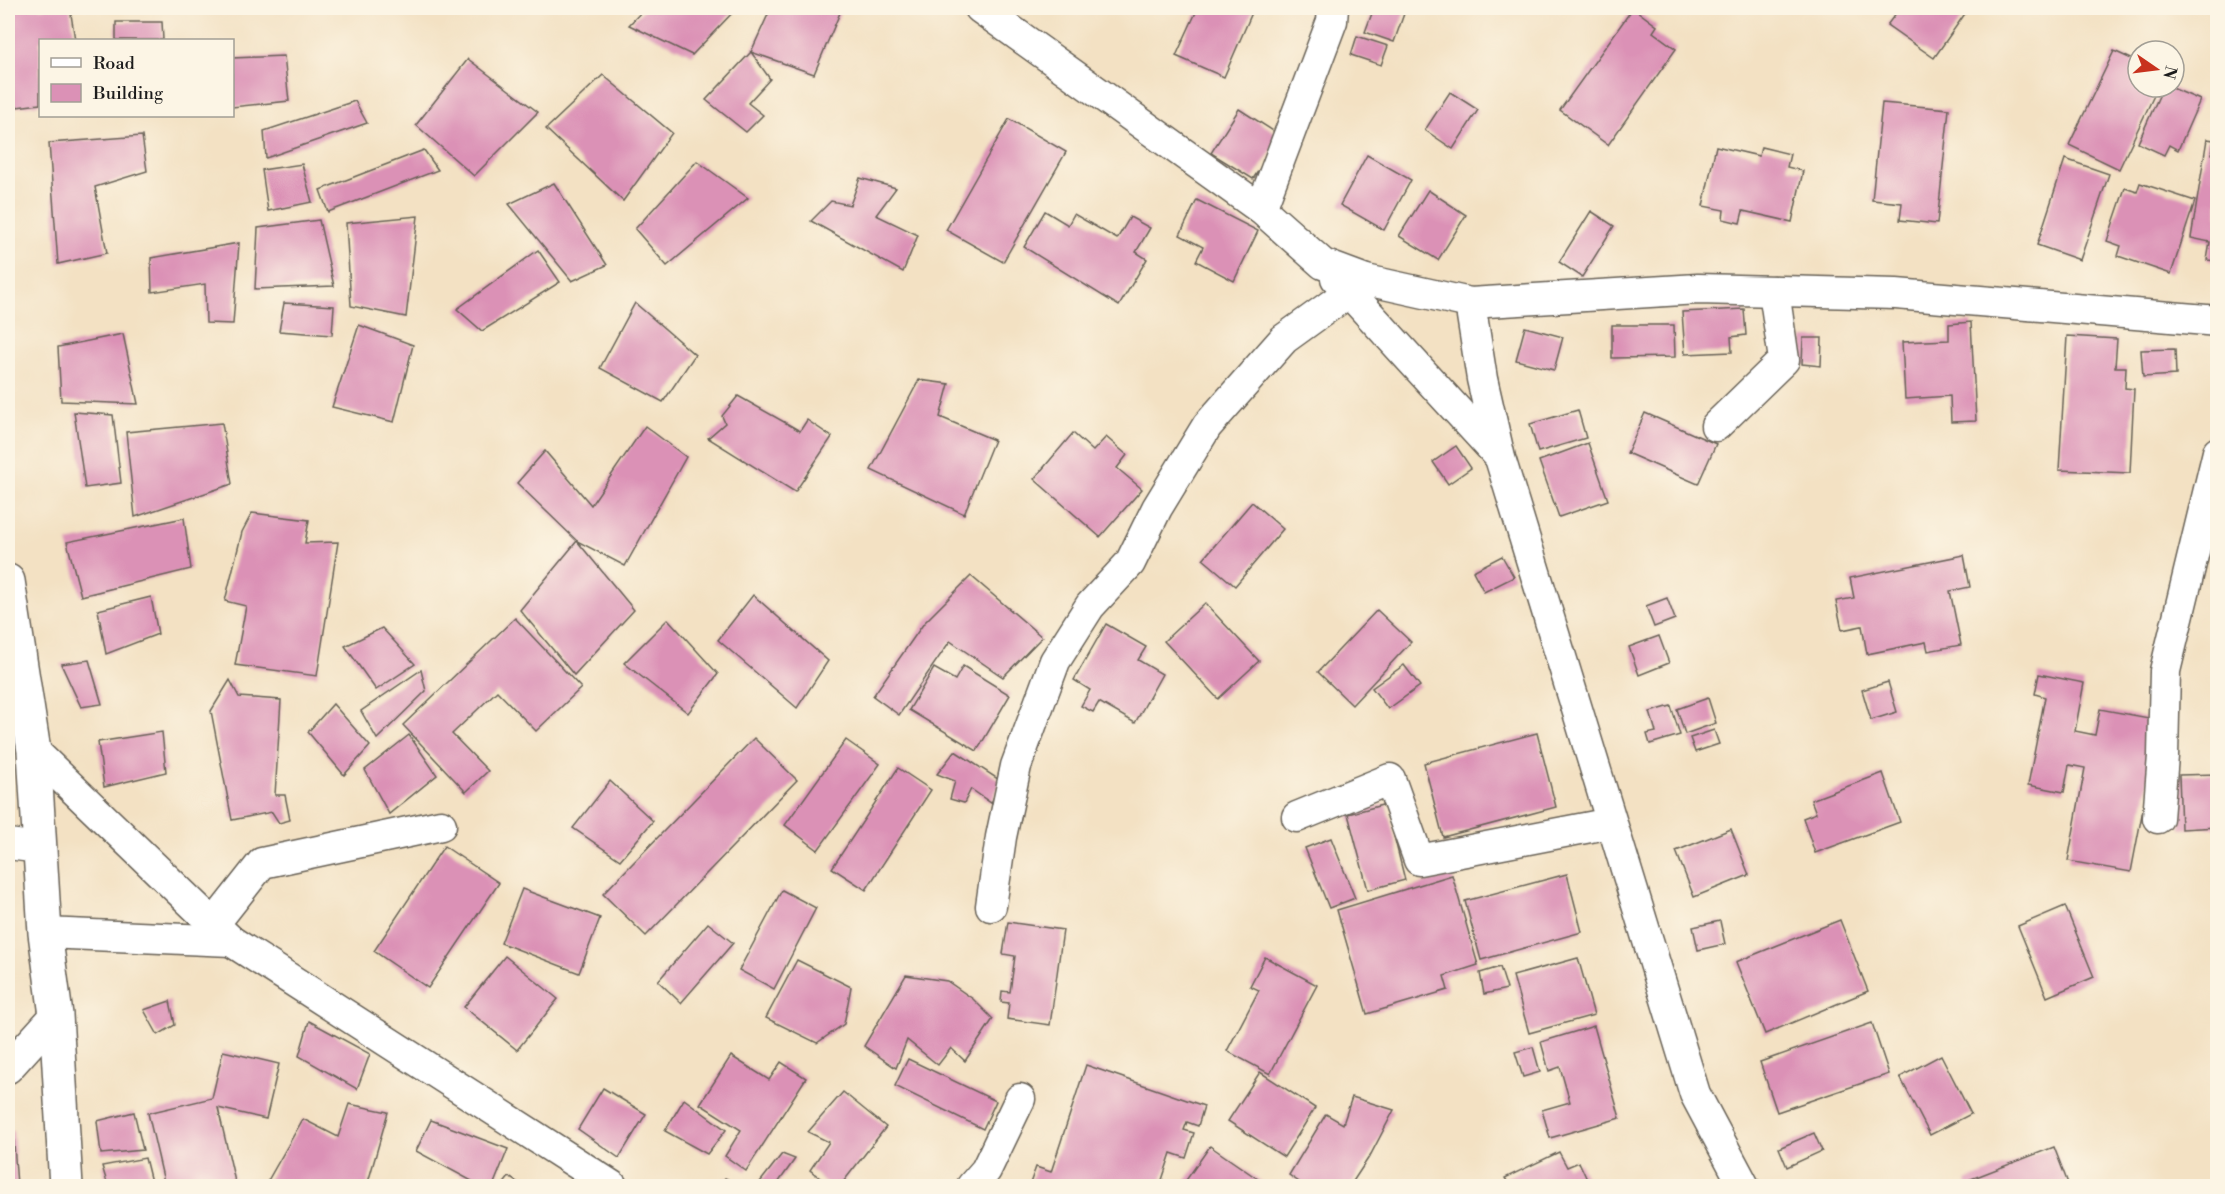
<svg xmlns="http://www.w3.org/2000/svg" width="2225" height="1194" viewBox="0 0 2225 1194" font-family="'Libre Bodoni',serif">
<style>
.building{fill:#db91b6}
.lines{fill:none;stroke-linecap:round;stroke-linejoin:round}
.street-casing{stroke:#676156;stroke-width:33}
.secondary-casing{stroke:#676156;stroke-width:36}
.street{stroke:#fff;stroke-width:30}
.secondary{stroke:#fff;stroke-width:33}
</style>
<rect width="100%" height="100%" fill="#fcf5e5"/>
<filter id="ink" filterUnits="userSpaceOnUse"><feTurbulence type="fractalNoise" baseFrequency=".0167" numOctaves="2"/><feDisplacementMap in="SourceGraphic" scale="12" xChannelSelector="R" yChannelSelector="G"/><feConvolveMatrix kernelMatrix="1 2 1 2 8 2 1 2 1" color-interpolation-filters="sRGB"/></filter>
<filter id="wash" filterUnits="userSpaceOnUse"><feTurbulence type="fractalNoise" baseFrequency=".008" numOctaves="4" result="noise"/><feDisplacementMap in="SourceGraphic" scale="24" xChannelSelector="R" yChannelSelector="G"/><feGaussianBlur stdDeviation="1.35" result="paint"/><feColorMatrix in="noise" values="0 0 0 0 0 0 0 0 0 0 0 0 0 0 0 0 0 1.4 0 .05"/><feComposite in="paint" operator="in"/></filter>
<g filter="url(#wash)">
<rect width="100%" height="100%" fill="#f3e1c3"/>
<g id="blocks">
<g class="building">
<polygon points="8,8 70,8 75,40 40,40 40,104 9,108"/>
<polygon points="645,8 737,8 692,55 629,25"/>
<polygon points="771,8 842,8 814,74 751,52 770,79 748,103 763,115 746,132 706,100 751,52"/>
<polygon points="1198,8 1254,8 1224,77 1176,56"/>
<polygon points="1374,8 1406,8 1394,42 1365,32"/>
<polygon points="1633,8 1657,26 1653,32 1676,49 1608,145 1560,110"/>
<polygon points="1900,8 1969,8 1934,58 1887,25"/>
<polygon points="116,22 162,22 163,40 116,40"/>
<polygon points="1357,36 1388,46 1381,65 1351,55"/>
<polygon points="2114,51 2138,62 2138,87 2158,87 2119,169 2069,145"/>
<polygon points="284,56 289,101 232,107 232,58"/>
<polygon points="468,59 538,112 474,176 416,125"/>
<polygon points="603,75 672,133 623,201 546,129"/>
<polygon points="2163,87 2170,87 2200,100 2178,150 2169,145 2164,155 2138,143"/>
<polygon points="1450,92 1478,110 1453,149 1425,130"/>
<polygon points="355,101 367,123 266,158 264,131"/>
<polygon points="1882,103 1949,109 1937,224 1900,220 1902,203 1872,200"/>
<polygon points="1239,109 1281,136 1253,179 1211,153"/>
<polygon points="1009,119 1066,152 1003,262 946,230"/>
<polygon points="142,136 147,171 95,187 107,253 58,264 49,143"/>
<polygon points="2207,139 2214,140 2212,154 2218,155 2218,261 2207,260 2210,242 2191,238"/>
<polygon points="1716,146 1759,156 1761,147 1790,154 1787,167 1803,171 1792,222 1743,211 1740,223 1723,219 1724,210 1703,206"/>
<polygon points="424,150 438,170 328,212 320,190"/>
<polygon points="1367,155 1411,180 1384,230 1340,205"/>
<polygon points="2065,159 2109,174 2080,260 2037,245"/>
<polygon points="697,161 748,198 667,266 635,229"/>
<polygon points="302,164 312,202 268,211 262,170"/>
<polygon points="860,178 896,188 876,215 918,235 903,272 811,221 831,201 850,205"/>
<polygon points="554,183 607,265 572,281 509,204"/>
<polygon points="2140,183 2195,201 2171,274 2118,256 2121,246 2107,241 2125,188 2137,192"/>
<polygon points="1428,190 1466,215 1438,260 1399,236"/>
<polygon points="1197,200 1258,231 1234,281 1196,261 1203,247 1180,235"/>
<polygon points="1045,211 1068,225 1074,214 1117,239 1130,217 1150,228 1136,252 1147,259 1119,306 1024,247"/>
<polygon points="1591,211 1614,226 1582,277 1559,262"/>
<polygon points="418,216 406,317 351,306 346,223"/>
<polygon points="319,220 334,286 255,289 258,228"/>
<polygon points="239,243 233,324 206,323 205,284 152,292 151,258"/>
<polygon points="538,250 560,282 482,331 457,309"/>
<polygon points="284,303 334,306 332,335 279,331"/>
<polygon points="635,303 695,355 663,402 600,368"/>
<polygon points="1744,309 1746,335 1731,337 1732,352 1685,354 1682,312"/>
<polygon points="1971,322 1976,421 1951,422 1950,396 1905,399 1902,342 1949,340 1949,324"/>
<polygon points="359,325 413,345 394,422 332,407"/>
<polygon points="1612,325 1674,325 1675,357 1612,358"/>
<polygon points="1525,327 1563,337 1554,370 1516,360"/>
<polygon points="123,334 138,404 61,401 58,347"/>
<polygon points="2067,336 2117,339 2115,367 2126,367 2125,388 2134,389 2130,473 2059,470"/>
<polygon points="1803,338 1822,338 1821,366 1802,364"/>
<polygon points="2175,349 2176,375 2143,377 2141,350"/>
<polygon points="919,380 949,384 940,417 994,440 964,514 871,470"/>
<polygon points="738,396 800,431 807,420 832,437 795,492 708,438 725,423 722,416"/>
<polygon points="1578,410 1586,438 1538,452 1530,424"/>
<polygon points="74,412 113,415 121,483 85,488"/>
<polygon points="1645,413 1716,444 1698,484 1627,453"/>
<polygon points="222,423 232,484 135,517 126,432"/>
<polygon points="645,426 686,457 625,566 577,541 517,483 545,451 591,505"/>
<polygon points="1073,433 1093,451 1106,437 1127,455 1117,468 1142,489 1100,537 1034,479"/>
<polygon points="1588,443 1608,500 1559,517 1539,461"/>
<polygon points="1456,446 1471,468 1448,484 1433,462"/>
<polygon points="1252,502 1283,529 1235,586 1203,559"/>
<polygon points="252,513 309,520 305,543 338,542 317,676 235,665 246,606 225,601 242,532"/>
<polygon points="184,518 191,569 81,596 67,542"/>
<polygon points="577,541 634,610 574,675 520,610"/>
<polygon points="1964,555 1970,587 1950,591 1961,645 1928,651 1926,642 1867,654 1862,626 1842,630 1836,601 1854,598 1850,578"/>
<polygon points="1502,556 1514,577 1484,592 1473,571"/>
<polygon points="971,576 1042,637 1003,677 950,641 899,715 873,696 924,623"/>
<polygon points="753,595 828,661 797,708 718,640"/>
<polygon points="151,597 158,634 106,654 98,610"/>
<polygon points="1667,598 1675,619 1654,627 1646,606"/>
<polygon points="1205,603 1259,661 1218,699 1164,641"/>
<polygon points="1377,610 1411,642 1352,705 1318,672"/>
<polygon points="515,618 581,688 536,731 497,691 452,734 488,771 466,792 403,725"/>
<polygon points="668,619 718,674 688,713 624,663"/>
<polygon points="1106,624 1146,647 1138,660 1162,674 1135,723 1099,702 1093,712 1081,706 1090,690 1074,680"/>
<polygon points="382,628 415,664 376,690 345,646"/>
<polygon points="1659,636 1669,663 1639,675 1629,647"/>
<polygon points="89,660 102,704 81,707 61,664"/>
<polygon points="1404,665 1420,686 1388,709 1372,688"/>
<polygon points="963,666 1010,695 977,751 909,710 934,668 955,680"/>
<polygon points="421,670 426,691 377,739 361,711"/>
<polygon points="2039,674 2084,683 2075,731 2095,735 2100,709 2160,720 2131,872 2068,861 2085,768 2069,765 2064,792 2028,785 2045,697 2035,694"/>
<polygon points="230,680 239,697 281,700 275,795 285,795 290,820 279,823 272,812 232,820 211,711"/>
<polygon points="1888,682 1897,712 1871,720 1862,690"/>
<polygon points="1708,698 1716,723 1685,734 1677,709"/>
<polygon points="333,704 370,746 344,775 308,732"/>
<polygon points="1671,706 1680,735 1650,744 1647,734 1656,732 1650,712"/>
<polygon points="1714,730 1719,744 1695,752 1690,738"/>
<polygon points="162,732 166,772 104,787 98,742"/>
<polygon points="1537,733 1556,807 1443,837 1424,763"/>
<polygon points="409,735 437,775 389,814 365,770"/>
<polygon points="754,738 797,780 646,936 603,894"/>
<polygon points="846,740 880,764 818,850 785,825"/>
<polygon points="955,751 1001,781 991,803 971,789 964,803 950,799 955,781 937,774"/>
<polygon points="898,768 931,790 866,890 832,868"/>
<polygon points="1883,773 1900,822 1815,853 1803,818 1816,813 1811,800"/>
<polygon points="2218,774 2218,827 2181,829 2179,775"/>
<polygon points="610,781 653,821 620,860 573,828"/>
<polygon points="1386,804 1405,880 1368,890 1348,814"/>
<polygon points="1731,829 1749,875 1694,897 1676,851"/>
<polygon points="1331,838 1355,898 1329,908 1305,848"/>
<polygon points="444,846 499,883 428,988 374,951"/>
<polygon points="1567,874 1582,932 1481,960 1465,901"/>
<polygon points="1452,875 1478,965 1444,976 1448,990 1367,1014 1337,910"/>
<polygon points="522,889 600,918 579,973 501,943"/>
<polygon points="782,890 816,908 774,989 739,970"/>
<polygon points="2065,906 2094,977 2047,997 2018,926"/>
<polygon points="1840,920 1868,991 1765,1034 1736,962"/>
<polygon points="1720,921 1725,944 1698,950 1693,927"/>
<polygon points="1008,922 1063,930 1050,1025 1007,1019 1009,1003 1001,1002 1002,991 1010,992 1015,956 1003,954"/>
<polygon points="708,923 733,943 681,1003 658,981"/>
<polygon points="505,956 558,999 517,1050 464,1007"/>
<polygon points="1265,957 1317,985 1270,1074 1227,1051 1259,990 1250,986"/>
<polygon points="1578,958 1594,1015 1529,1033 1513,976"/>
<polygon points="797,960 851,987 844,1024 817,1043 766,1018"/>
<polygon points="1500,967 1507,989 1484,994 1480,973"/>
<polygon points="906,975 947,981 973,999 993,1019 965,1061 951,1048 938,1065 907,1040 896,1068 864,1046"/>
<polygon points="170,1001 175,1025 158,1035 144,1010"/>
<polygon points="309,1021 370,1054 357,1089 299,1056"/>
<polygon points="1872,1023 1889,1074 1777,1112 1760,1062"/>
<polygon points="1594,1026 1620,1118 1550,1138 1542,1110 1570,1102 1560,1067 1549,1071 1541,1042"/>
<polygon points="1533,1047 1540,1072 1523,1077 1515,1052"/>
<polygon points="223,1051 279,1064 266,1119 218,1108 236,1186 165,1186 148,1113 212,1098"/>
<polygon points="1941,1055 1971,1114 1930,1135 1900,1077"/>
<polygon points="731,1056 769,1080 781,1062 806,1078 746,1171 725,1156 741,1130 700,1104"/>
<polygon points="908,1059 996,1101 983,1129 895,1086"/>
<polygon points="1086,1065 1204,1106 1198,1126 1187,1122 1184,1130 1194,1133 1186,1158 1171,1153 1160,1186 1029,1186 1036,1167 1051,1172"/>
<polygon points="1260,1072 1315,1108 1284,1157 1228,1121"/>
<polygon points="603,1088 646,1114 619,1158 578,1129"/>
<polygon points="843,1092 886,1127 840,1186 830,1186 810,1170 829,1142 808,1132"/>
<polygon points="1352,1097 1394,1110 1371,1154 1350,1186 1305,1186 1289,1175 1326,1114 1343,1124"/>
<polygon points="684,1099 726,1130 707,1154 665,1131"/>
<polygon points="349,1104 388,1112 367,1186 273,1186 266,1184 303,1119 338,1137"/>
<polygon points="134,1112 143,1150 101,1154 97,1121"/>
<polygon points="431,1120 508,1149 493,1186 481,1186 416,1151"/>
<polygon points="8,1131 13,1131 17,1185 8,1186"/>
<polygon points="1814,1133 1822,1151 1787,1167 1779,1148"/>
<polygon points="1210,1146 1268,1186 1182,1186"/>
<polygon points="2054,1147 2069,1186 1968,1186 1966,1181"/>
<polygon points="1559,1152 1567,1167 1579,1162 1590,1186 1510,1186 1505,1178"/>
<polygon points="782,1154 795,1159 776,1186 757,1186"/>
<polygon points="145,1158 152,1186 108,1186 102,1166"/>
<polygon points="509,1177 523,1186 502,1186"/>
<polygon points="725,1178 743,1186 719,1186"/>
</g>
</g>
</g>
<g filter="url(#ink)">
<use href="#blocks" fill-opacity="0" stroke="#676156" stroke-width="1.5"/>
<g class="lines">
<g class="street-casing">
<g id="street">
<polyline points="980,8 1261,209 1323,264 1366,280 1470,303 1698,289 1896,294 2218,321"/>
<polyline points="1261,209 1332,21 1333,8"/>
<polyline points="1336,278 1498,455"/>
<polyline points="1470,303 1482,379 1500,458 1695,1094 1744,1186"/>
<polyline points="1716,426 1784,360 1774,291"/>
<polyline points="34,751 231,941 612,1186"/>
<polyline points="1297,817 1390,779 1419,860 1611,823"/>
<polyline points="2158,818 2163,756 2165,671 2218,452"/>
<polyline points="8,844 40,848"/>
<polyline points="991,906 1001,837 1016,766 1055,661 1090,606 1130,563 1157,508 1207,426 1284,339 1349,292"/>
<polyline points="214,924 262,863 441,825"/>
<polyline points="45,933 231,941"/>
<polyline points="8,1068 56,1015"/>
<polyline points="972,1186 986,1170 1020,1099"/>
</g>
</g>
<g class="secondary-casing">
<polyline id="secondary" points="8,581 34,751 45,933 56,1015 66,1186"/>
</g>
<use href="#street" class="street"/>
<use href="#secondary" class="secondary"/>
</g>
</g>
<rect width="2225" height="1194" fill="none" stroke="#fcf5e5" stroke-width="30"/>
<rect x="39" y="39" width="195" height="78" fill="#fcf5e5" stroke="#a29e95" stroke-width="1.5"/>
<rect x="51" y="58" width="30" height="9" fill="#ffffff" stroke="#a29e95" stroke-width="1.5"/>
<text x="93" y="69" font-size="18" fill="#1c1c1c">Road</text>
<rect x="51" y="84" width="30" height="18" fill="#db91b6" stroke="#a29e95" stroke-width="1.5"/>
<text x="93" y="99" font-size="18" fill="#1c1c1c">Building</text>
<g transform="translate(2156 69) rotate(104)"><circle r="28" fill="#fcf5e5" stroke="#a29e95" stroke-width="1.5"/>
<path d="M0-4.5L10 22L0 15L-10 22Z" fill="#c8321e"/>
<text y="-9" font-size="16" font-weight="bold" text-anchor="middle" fill="#1c1c1c">N</text>
</g>
</svg>
